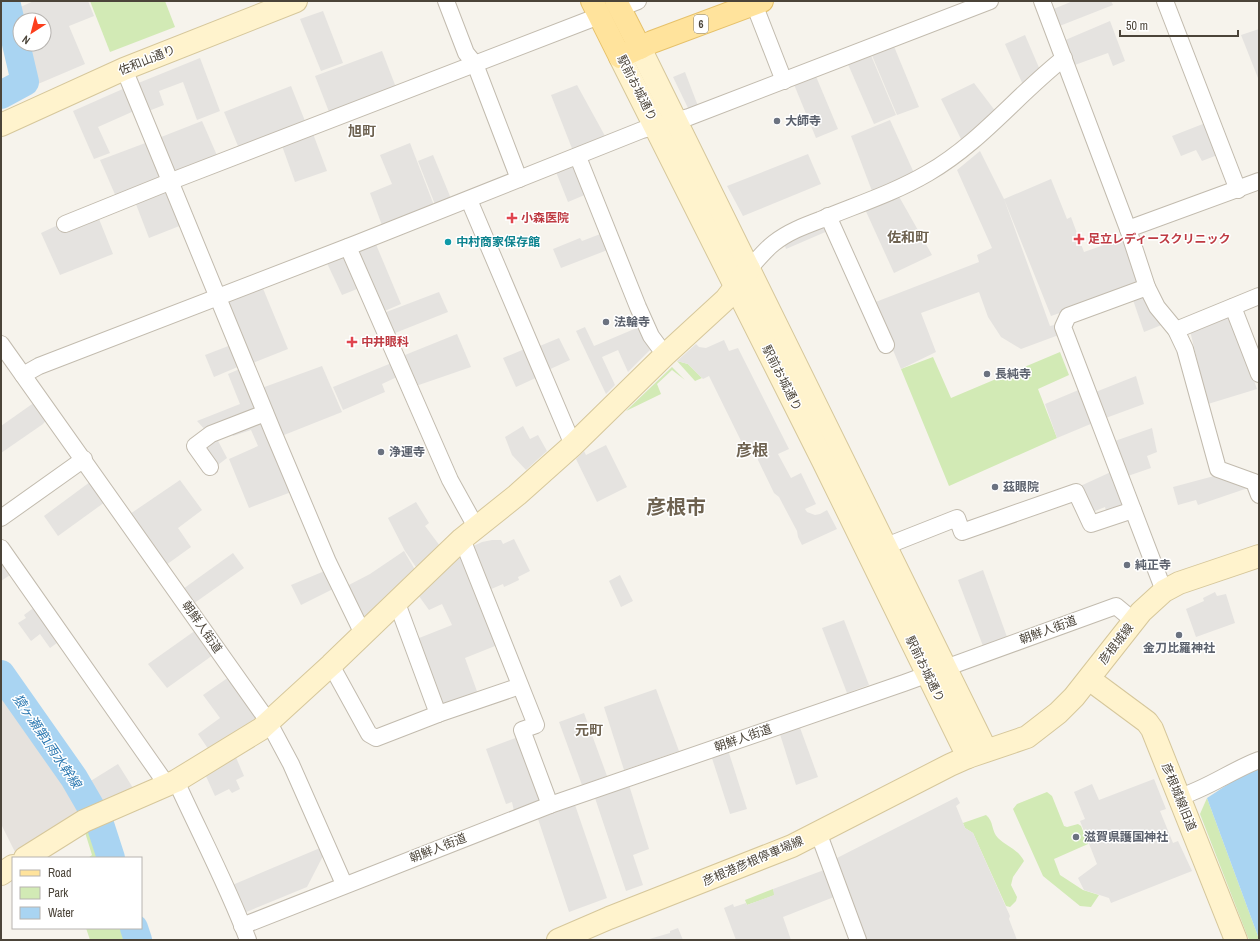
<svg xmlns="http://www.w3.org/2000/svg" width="1260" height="941" viewBox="0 0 1260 941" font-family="'Archivo Narrow','Noto Sans JP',sans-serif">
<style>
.industrial{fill:#e6e2dd}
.green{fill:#d2eab5}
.parking{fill:#e5e3e0}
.water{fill:#a9d4f2}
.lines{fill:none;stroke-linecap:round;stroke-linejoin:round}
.river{stroke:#a9d4f2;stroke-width:28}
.street-casing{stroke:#c2bbae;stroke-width:18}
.secondary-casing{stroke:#d6c79b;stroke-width:24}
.primary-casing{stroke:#e6c16a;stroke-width:24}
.street{stroke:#fff;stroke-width:16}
.secondary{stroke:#fff3cd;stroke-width:22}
.primary{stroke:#ffe39c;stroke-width:22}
.worship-dot{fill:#6b7280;stroke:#fff;stroke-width:1.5}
.health-dot{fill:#e0444e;stroke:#fff;stroke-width:1.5}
.culture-dot{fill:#0f9aa8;stroke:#fff;stroke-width:1.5}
.labels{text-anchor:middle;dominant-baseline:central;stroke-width:3;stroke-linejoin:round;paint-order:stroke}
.shield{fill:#fff;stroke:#817c74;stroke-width:1}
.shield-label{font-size:11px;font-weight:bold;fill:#4b4439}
.street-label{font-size:12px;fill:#4b4439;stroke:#fff}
.worship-label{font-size:12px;font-weight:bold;fill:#5b616d;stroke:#fff;text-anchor:start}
.health-label{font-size:12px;font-weight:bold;fill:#be3a42;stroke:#fff;text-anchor:start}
.culture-label{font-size:12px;font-weight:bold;fill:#0d838f;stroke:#fff;text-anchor:start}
.water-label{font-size:13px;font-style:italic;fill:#2e7ab2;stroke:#fff}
.quarter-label{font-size:14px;font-weight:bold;fill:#6e6250;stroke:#fff}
.district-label{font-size:16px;font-weight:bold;fill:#6e6250;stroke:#fff}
.town-label{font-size:20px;font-weight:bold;fill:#6e6250;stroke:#fff}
</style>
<rect width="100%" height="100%" fill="#f6f3ec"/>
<polygon class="industrial" points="1,686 86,807 17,856 1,824"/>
<g class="green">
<polygon points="90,1 165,1 175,27 110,52"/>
<polygon points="1060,352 1069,375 1038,389 1057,438 949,486 901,369 933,357 951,398"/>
<polygon points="677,361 688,364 702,378 695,381"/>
<polygon points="672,367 685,380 672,370 657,384 661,394 626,411"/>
<polygon points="1047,792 1052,796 1064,826 1067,827 1078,824 1081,826 1088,844 1054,859 1060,875 1083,890 1099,895 1091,907 1080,906 1043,876 1013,809 1017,804"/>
<polygon points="1207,798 1259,939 1259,940 1249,940 1200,814"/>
<path d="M986,815C994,821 991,831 998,838C1006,846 1019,850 1024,861L1013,877L1011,885L1017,897L1016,901L1010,907L1006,906L973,833L965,828L963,823Z"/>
<polygon points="91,826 102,858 88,858 92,855 84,829"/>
<polygon points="773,889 775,895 747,905 745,900"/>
<polygon points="86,928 126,928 130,940 90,940"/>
</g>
<g class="parking">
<polygon points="34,1 88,1 94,16 69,26 85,64 38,84 27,44 44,44 44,20 21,20 18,8"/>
<polygon points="1073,1 1111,1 1113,5 1057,27 1051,10"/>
<polygon points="323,11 343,63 321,71 300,19"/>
<polygon points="1110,21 1125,61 1113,66 1108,53 1072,66 1063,41"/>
<polygon points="1259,29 1259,77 1258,78 1241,35"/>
<polygon points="1025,35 1040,70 1023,85 1005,44"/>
<polygon points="893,44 919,107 897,115 871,53"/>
<polygon points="382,51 397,90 331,117 315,76"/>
<polygon points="870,53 896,115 874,124 847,62"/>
<polygon points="200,58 220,111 197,120 183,82 159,91 164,105 146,112 136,84"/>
<polygon points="685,72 698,106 689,110 673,77"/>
<polygon points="815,74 838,129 816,138 793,82"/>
<polygon points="974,83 996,112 962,141 941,99"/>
<polygon points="577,85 605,136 573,151 551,95"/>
<polygon points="291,86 307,126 240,151 224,112"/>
<polygon points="125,88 134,111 98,127 110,153 94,159 73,111"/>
<polygon points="890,120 914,173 872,191 851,136"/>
<polygon points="202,121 219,160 177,177 156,139"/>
<polygon points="1208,122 1220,154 1202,161 1196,150 1181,156 1172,136"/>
<polygon points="312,131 327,171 295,182 281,143"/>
<polygon points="148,142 161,175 159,182 117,199 100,160"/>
<polygon points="410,143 435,208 383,228 370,193 392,184 380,155"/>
<polygon points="980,151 1004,199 1051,179 1067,219 1071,217 1084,252 1124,238 1140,280 1135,287 1051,316 1004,199 1050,326 1054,325 1060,338 1056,336 1021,349 1001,337 988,317 979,292 921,313 936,352 901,369 873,303 979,262 977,255 992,248 957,170"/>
<polygon points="808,154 821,184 743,216 727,186"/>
<polygon points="433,155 452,201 436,207 418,161"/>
<polygon points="573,164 587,194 568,202 556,172"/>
<polygon points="165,188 182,225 149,238 134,199"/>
<polygon points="897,193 932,255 894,273 864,207"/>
<polygon points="97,214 113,254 60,275 41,233 58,225"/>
<polygon points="821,224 830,230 786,249 784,243"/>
<polygon points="603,233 610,249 561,268 553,249 580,238 582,241"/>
<polygon points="375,242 401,304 380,313 353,252"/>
<polygon points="347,253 362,287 342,295 326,261"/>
<polygon points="262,286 288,349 248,365 221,301"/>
<polygon points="439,292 448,312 390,335 381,314"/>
<polygon points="1145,292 1164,324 1144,332 1132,297"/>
<polygon points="1226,317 1233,322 1257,389 1208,404 1190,331"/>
<polygon points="585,327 594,346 639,327 650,350 628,372 618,350 602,357 615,385 606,394 576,331"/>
<polygon points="457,334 471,367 413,387 400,357"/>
<polygon points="559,338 570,360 546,371 535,348"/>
<polygon points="724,340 729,351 738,348 789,449 778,454 791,478 801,473 816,504 805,509 807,512 815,515 820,514 827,510 837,529 802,545 798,537 797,531 779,497 774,493 758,460 757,446 746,451 709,376 703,379 688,364 677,361 696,344 699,347 706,348"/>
<polygon points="231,345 240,366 214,377 205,355"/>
<polygon points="527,348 540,376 516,387 503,358"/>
<polygon points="394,362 397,377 382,384 385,392 343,410 333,387"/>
<polygon points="322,366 342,412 279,437 259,389"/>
<polygon points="242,368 261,411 207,432 197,421 240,404 228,374"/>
<polygon points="1136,376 1144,404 1103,419 1093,393"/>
<polygon points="1081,389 1093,423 1057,438 1045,404"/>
<polygon points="35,402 47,419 43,424 1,453 1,426"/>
<polygon points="262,416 294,491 249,508 229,459 258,446 251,430 233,436 230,428"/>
<polygon points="523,426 530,439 538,435 547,451 526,470 512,455 505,437"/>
<polygon points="1152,428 1157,452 1147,456 1151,468 1125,477 1112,442"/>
<polygon points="215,435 227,458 214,468 199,446"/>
<polygon points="606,445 627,487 597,502 576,459 584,451 586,455"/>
<polygon points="1113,471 1126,507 1107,514 1105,507 1090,513 1076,488"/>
<polygon points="1214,476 1248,488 1198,505 1196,500 1178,505 1173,487"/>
<polygon points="180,480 202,510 178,528 191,547 166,565 130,514"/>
<polygon points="90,482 105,502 58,536 44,516"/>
<polygon points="416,502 429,523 425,526 443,550 420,573 405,551 388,518"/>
<polygon points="514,539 530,571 518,577 519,580 504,587 503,584 489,590 471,547 482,542 492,540 501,540 503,544"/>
<polygon points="461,550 500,644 465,658 479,697 440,711 414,640 452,625 442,604 429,610 416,592"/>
<polygon points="404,551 418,575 365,623 345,587 370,574"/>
<polygon points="233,553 244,568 193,604 183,589"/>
<polygon points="1,556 13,573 1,581"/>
<polygon points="327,570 335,588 301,605 291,585"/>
<polygon points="983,570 1007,637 983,646 958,580"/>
<polygon points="620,575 633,601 621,607 609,581"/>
<polygon points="1215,592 1217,596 1226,594 1235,623 1196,637 1186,609 1204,601 1203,598"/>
<polygon points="36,606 61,640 50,648 40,634 31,641 18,623 26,618 24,615"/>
<polygon points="844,620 869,685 847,693 822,628"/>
<polygon points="196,630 213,655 167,688 148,664"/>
<polygon points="229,677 259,720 211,753 198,734 220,718 203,695"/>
<polygon points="656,689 679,751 624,770 604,707"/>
<polygon points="584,713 607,776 582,785 559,722"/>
<polygon points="799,725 818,777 796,785 779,731"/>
<polygon points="521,736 544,800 514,811 512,802 506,804 486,749"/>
<polygon points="728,750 747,809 730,814 711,755"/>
<polygon points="235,755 244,776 236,780 240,789 232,793 229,789 215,796 205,774"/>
<polygon points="118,764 133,788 102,805 89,782"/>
<polygon points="1154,779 1166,809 1160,811 1173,843 1178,841 1192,871 1111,903 1109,898 1084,890 1078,878 1097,864 1080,821 1085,819 1074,792 1092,784 1099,800"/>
<polygon points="629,785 649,849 633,855 643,885 626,891 595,798"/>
<polygon points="957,797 960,803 956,806 965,828 973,833 1010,916 1009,919 1017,940 864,940 835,859"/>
<polygon points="575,805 607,898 569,912 538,819"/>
<polygon points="320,848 323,856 307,887 244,913 230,886"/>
<polygon points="824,870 834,897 783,917 791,940 736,940 724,908 733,904 734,907 746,903 747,905 774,895 773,889"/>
<polygon points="678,928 683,940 646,940 670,933 670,931"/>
</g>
<polygon class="water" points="1259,769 1259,939 1207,798 1236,779"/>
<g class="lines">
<g class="river">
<polyline points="1,95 25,82 6,1"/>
<polyline points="1,674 74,778 92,809"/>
<polyline points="100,824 111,858"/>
<polyline points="134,928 138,940"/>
</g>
<g class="street-casing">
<g id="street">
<polyline points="446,1 466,53 475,64 519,179"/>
<polyline points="1042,1 1128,229 1147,287 1157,307 1176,330 1185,349 1218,469 1254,482 1259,495"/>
<polyline points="1165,1 1238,190"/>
<polyline points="754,4 784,81"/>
<polyline points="620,8 638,1"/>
<polyline points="124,69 274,434 328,562 363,634"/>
<polyline points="578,157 638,307 651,336 665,355"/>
<polyline points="469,200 573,445"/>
<polyline points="828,216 886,345"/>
<polyline points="65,224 169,182 599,16"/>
<polyline points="1128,229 1259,181"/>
<polyline points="348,247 450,480 476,527"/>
<path d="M749,269C757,260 765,250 774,243C788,232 804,226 820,220C856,205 894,193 928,173C980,143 1017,95 1064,58"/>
<polyline points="1147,287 1068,316 1063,327 1164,591"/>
<polyline points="1233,307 1259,374"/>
<polyline points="1176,330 1259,296"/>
<polyline points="1,344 268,721 291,764 344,884"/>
<polyline points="23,375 39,366 358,243 642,130 689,117 990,1"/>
<polyline points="210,467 195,446 211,434 265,413"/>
<polyline points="1,518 84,459"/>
<polyline points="462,539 536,725 522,730 550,805"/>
<polyline points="886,546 957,518 962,532 1076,492 1091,524 1133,510"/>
<polyline points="1,548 167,785"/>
<polyline points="397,603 438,714"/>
<polyline points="331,665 369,734 376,738 438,714 520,686"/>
<path d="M176,781C200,834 228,886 248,940"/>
<path d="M1179,797C1207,789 1232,770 1259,760"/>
<polyline points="818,832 858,940"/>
<polyline points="242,926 550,805 904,683 1116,606 1134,621"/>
</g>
</g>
<g class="secondary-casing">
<g id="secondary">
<polyline points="640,48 986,750"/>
<polyline points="620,57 823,461 968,757"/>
<polyline points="1,125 124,69 296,1"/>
<polyline points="1089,679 1147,722 1152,729 1236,940"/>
<polyline points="25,858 84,821 176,781 261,729 331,665 462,539 517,495 573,445 665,355 726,299 749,269"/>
<polyline points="1,874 13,866"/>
<polyline points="558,940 609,918 792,846 950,765 968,757 1027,737 1058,713 1074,697 1141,612 1164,591 1179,583 1259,556"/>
</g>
</g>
<g class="primary-casing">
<g id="primary">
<polyline points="592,1 620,57 652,42 762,1"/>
<polyline points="616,1 640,48"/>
</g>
</g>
<use href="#street" class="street"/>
<use href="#secondary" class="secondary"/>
<use href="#primary" class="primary"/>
</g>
<g class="worship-dot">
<circle cx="777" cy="121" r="4"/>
<circle cx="606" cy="322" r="4"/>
<circle cx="987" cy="374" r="4"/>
<circle cx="381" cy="452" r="4"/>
<circle cx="995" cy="487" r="4"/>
<circle cx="1127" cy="565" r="4"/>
<circle cx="1179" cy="635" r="4"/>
<circle cx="1076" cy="837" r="4"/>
</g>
<g class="health-dot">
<path d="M510 212h4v4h4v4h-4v4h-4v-4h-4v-4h4z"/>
<path d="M1077 233h4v4h4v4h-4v4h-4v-4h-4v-4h4z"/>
<path d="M350 336h4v4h4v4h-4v4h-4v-4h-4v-4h4z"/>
</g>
<circle class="culture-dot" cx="448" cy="242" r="4"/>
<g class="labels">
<rect class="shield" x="694" y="15" width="14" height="18" rx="3"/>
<g class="shield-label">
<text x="701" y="24">6</text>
</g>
<g class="street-label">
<text transform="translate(147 60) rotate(-22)">佐和山通り</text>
<text transform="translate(637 88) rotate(63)">駅前お城通り</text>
<text transform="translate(782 378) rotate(63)">駅前お城通り</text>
<text transform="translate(202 627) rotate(55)">朝鮮人街道</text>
<text transform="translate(1048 630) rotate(-20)">朝鮮人街道</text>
<text transform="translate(1116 644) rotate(-52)">彦根城線</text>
<text transform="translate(925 669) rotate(64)">駅前お城通り</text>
<text transform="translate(743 738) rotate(-19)">朝鮮人街道</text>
<text transform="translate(1179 797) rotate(68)">彦根城線旧道</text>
<text transform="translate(438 848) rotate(-21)">朝鮮人街道</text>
<text transform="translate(753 861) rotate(-23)">彦根港彦根停車場線</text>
</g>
<g class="worship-label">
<text x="785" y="121">大師寺</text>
<text x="614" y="322">法輪寺</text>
<text x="995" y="374">長純寺</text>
<text x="389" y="452">浄運寺</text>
<text x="1003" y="487">茲眼院</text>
<text x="1135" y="565">純正寺</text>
<text x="1179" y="648" text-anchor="middle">金刀比羅神社</text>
<text x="1084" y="837">滋賀県護国神社</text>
</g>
<g class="health-label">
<text x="521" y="218">小森医院</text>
<text x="1088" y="239">足立レディースクリニック</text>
<text x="361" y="342">中井眼科</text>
</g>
<g class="culture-label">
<text x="456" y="242">中村商家保存館</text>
</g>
<g class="water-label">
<text transform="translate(47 741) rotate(56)">猿ヶ瀬第1雨水幹線</text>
</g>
<g class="quarter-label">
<text x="362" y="131">旭町</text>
<text x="908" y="237">佐和町</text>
<text x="589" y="730">元町</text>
</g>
<g class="district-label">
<text x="752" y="450">彦根</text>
</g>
<g class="town-label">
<text x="676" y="506">彦根市</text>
</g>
</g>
<rect width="1260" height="941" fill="none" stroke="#4b4439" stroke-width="4"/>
<rect x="12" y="857" width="130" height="72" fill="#ffffff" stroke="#b7b4b0"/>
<rect x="20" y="870" width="20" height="6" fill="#ffe39c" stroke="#b7b4b0"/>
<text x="48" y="877" font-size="12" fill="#4b4439">Road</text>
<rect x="20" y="887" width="20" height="12" fill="#d2eab5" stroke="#b7b4b0"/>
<text x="48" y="897" font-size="12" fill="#4b4439">Park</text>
<rect x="20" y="907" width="20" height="12" fill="#a9d4f2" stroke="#b7b4b0"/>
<text x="48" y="917" font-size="12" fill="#4b4439">Water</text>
<g transform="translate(32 32) rotate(216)"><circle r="19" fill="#ffffff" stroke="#b7b4b0"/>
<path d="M0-3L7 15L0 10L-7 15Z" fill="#fc3f1d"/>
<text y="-6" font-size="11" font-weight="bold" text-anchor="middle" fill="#4b4439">N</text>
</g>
<path d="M1120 30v6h118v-6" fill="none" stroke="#4b4439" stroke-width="2"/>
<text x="1126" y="30" font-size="12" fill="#4b4439" stroke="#ffffff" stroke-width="3" paint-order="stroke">50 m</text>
</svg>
